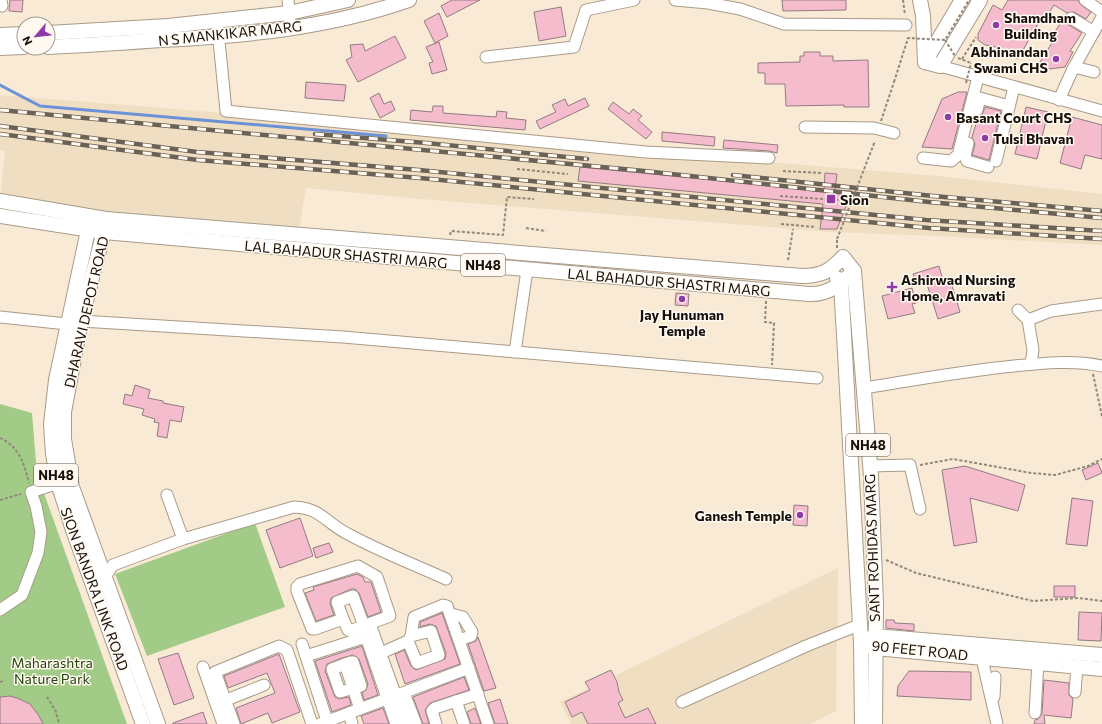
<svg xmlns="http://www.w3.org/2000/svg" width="1102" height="724" viewBox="0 0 1102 724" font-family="Commissioner,sans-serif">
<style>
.built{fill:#f0dec3}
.green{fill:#a1cb87}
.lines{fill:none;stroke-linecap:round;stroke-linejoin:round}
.stream{stroke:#6b91d7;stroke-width:3}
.building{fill:#f4bccd;stroke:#937b82}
.minor-casing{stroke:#a89b88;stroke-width:13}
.major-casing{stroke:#a89b88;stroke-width:16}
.path{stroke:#928779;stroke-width:2;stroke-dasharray:3 2;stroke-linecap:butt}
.minor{stroke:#fff;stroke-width:11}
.major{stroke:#fff;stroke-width:14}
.rail-casing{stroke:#6b6256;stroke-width:4.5}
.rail{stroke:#fff9f1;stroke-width:3;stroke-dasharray:9;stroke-linecap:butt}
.path-bridge{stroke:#928779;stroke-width:2;stroke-dasharray:3 2;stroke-linecap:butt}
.poi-dot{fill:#8f3aa8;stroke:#fff9f1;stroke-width:1.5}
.labels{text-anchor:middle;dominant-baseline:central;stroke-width:3;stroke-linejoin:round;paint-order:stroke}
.shield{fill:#fff9f1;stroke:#5b564f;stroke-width:1}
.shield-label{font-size:13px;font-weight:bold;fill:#151009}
.poi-label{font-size:14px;font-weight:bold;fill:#151009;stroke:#fff9f1;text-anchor:start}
.street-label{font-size:14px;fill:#151009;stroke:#fff9f1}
.park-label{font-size:14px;fill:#26430e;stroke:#fff9f1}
</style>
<rect width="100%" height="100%" fill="#f9ead6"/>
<g class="built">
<polygon points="0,95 401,127 661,153 938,176 1102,194 1102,245 937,236 831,232 421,199 306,188 299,231 105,216 0,200 5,151 0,150"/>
<polygon points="838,568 836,711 810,724 571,724 560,702"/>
</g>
<g class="green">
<polygon points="0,404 32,413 37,474 127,724 0,724"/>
<polygon points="255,523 285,607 147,656 115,574"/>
</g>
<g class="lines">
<polyline class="stream" points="0,85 40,106 386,136"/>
</g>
<g class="building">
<polygon points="10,0 23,0 22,12 9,11"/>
<polygon points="452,0 480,0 447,17 441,6"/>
<polygon points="782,0 846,0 846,10 783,11"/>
<polygon points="1008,0 1078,0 1081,5 1091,12 1086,19 1074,12 1067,13 1054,5 1042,24 1039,22 1018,59 996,47 985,45 978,40 978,34 993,5 1002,10"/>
<polygon points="561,7 566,36 539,41 534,12"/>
<polygon points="439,13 448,36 435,43 424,21"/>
<polygon points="1064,18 1067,24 1082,33 1070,51 1073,52 1065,67 1049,69 1038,65 1055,38 1052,36"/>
<polygon points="395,36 406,58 358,82 346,60 352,57 350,45 363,44 365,51"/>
<polygon points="439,42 447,70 432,74 429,63 433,62 426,47"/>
<polygon points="804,52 820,52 820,56 833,56 833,61 868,60 869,107 844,107 844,105 786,106 785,84 765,84 765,73 758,73 758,63 800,62 800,56 804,56"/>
<polygon points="306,82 346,85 344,101 305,98"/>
<polygon points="958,92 967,92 952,149 922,147 942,99"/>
<polygon points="379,93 384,104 391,101 395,110 380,118 370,98"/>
<polygon points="585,98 589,106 540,129 536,121 556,112 552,105 565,99 568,106"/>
<polygon points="613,102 629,114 633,109 642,116 638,120 652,132 646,139 608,109"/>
<polygon points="433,106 443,106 443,113 496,117 497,111 507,112 506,118 526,120 525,130 410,120 411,110 432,112"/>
<polygon points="985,107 1001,111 989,160 972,155 975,144 972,137 978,117 982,115"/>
<polygon points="1026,107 1048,112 1037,159 1015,154"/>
<polygon points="1072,117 1102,125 1102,159 1085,155 1081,169 1060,163"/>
<polygon points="662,132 715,137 714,146 662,141"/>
<polygon points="724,140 778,145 777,153 769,151 723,148"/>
<polygon points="580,167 824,191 825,173 837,174 835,190 852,191 837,229 820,229 823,204 578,181"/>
<polygon points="939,266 944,284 951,282 960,312 938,319 926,281 916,284 913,274"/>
<polygon points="912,288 916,303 912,304 915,313 888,319 882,296"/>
<polygon points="676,293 689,294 688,306 675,305"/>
<polygon points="135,385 150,390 148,398 163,401 163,403 184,407 181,422 170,420 167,438 157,436 159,423 154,422 155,419 142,415 144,409 123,404 125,394 132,396"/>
<polygon points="1098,463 1102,473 1086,480 1082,470"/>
<polygon points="965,466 1025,485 1018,511 970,498 977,542 954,546 942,470"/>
<polygon points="1072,498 1093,501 1087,546 1066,544"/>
<polygon points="794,505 808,506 807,526 793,525"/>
<polygon points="300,518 313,556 280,568 266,530"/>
<polygon points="329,543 333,552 316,558 313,548"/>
<polygon points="357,574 363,577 365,582 371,582 381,612 368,617 359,593 355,589 351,589 331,598 330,604 334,615 316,621 305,593 314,590 313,587"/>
<rect x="1054" y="586" width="21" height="11"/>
<polygon points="1079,612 1102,613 1101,641 1078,640"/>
<polygon points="442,613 460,664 405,684 395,654 404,650 411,666 416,670 445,659 446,653 436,626 430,624 420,627 420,622"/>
<polygon points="886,620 894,620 895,623 914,624 914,631 886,628"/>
<polygon points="478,637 496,688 484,691 468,644 476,641"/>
<polygon points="362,646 378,695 364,700 362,693 366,690 368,684 359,659 353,655 342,658 327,664 325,671 335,697 339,699 349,697 351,705 332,712 315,661"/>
<polygon points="178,653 194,698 174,705 158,659"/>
<polygon points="279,654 300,712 272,723 268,713 241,724 236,708 275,693 267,673 228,688 224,676"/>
<polygon points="611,670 617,682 619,692 623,700 618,703 625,718 648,708 656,724 588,724 582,712 572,717 565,702 590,690 585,682"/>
<polygon points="909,671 971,672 971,700 897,696 898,686"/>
<polygon points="464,677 469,690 430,703 425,710 429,724 423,724 413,697"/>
<polygon points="1044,680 1069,683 1069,695 1073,699 1071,718 1044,715 1045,724 1034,724 1035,720 1038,719 1042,714"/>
<polygon points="10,696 17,698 30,704 39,716 43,724 0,724 0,697"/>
<polygon points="500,699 508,724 495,724 488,703"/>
<polygon points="383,708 389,724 364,724 361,716"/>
<polygon points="475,708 481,724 471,724 467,712"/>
<polygon points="203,712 207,724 173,724 173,723"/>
</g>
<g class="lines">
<g class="minor-casing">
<g id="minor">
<polyline points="1,0 2,6"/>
<polyline points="288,0 290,21"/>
<polyline points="675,0 708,3 740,9 784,24 906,25"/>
<polyline points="1085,0 1102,12"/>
<polyline points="1071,18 1094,32"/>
<polyline points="217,21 226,111 646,152 769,158"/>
<polyline points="486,57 574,47 586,10 634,0"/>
<polyline points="940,66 1102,111"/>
<polyline points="1074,67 1094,72"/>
<polyline points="1059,100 1072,71 1102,17"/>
<polyline points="977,110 980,98 1009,106"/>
<polyline points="805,127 874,128 894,133"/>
<polyline points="968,143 965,156 967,161 988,167"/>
<polyline points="923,158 951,161 958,155 978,77"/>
<polyline points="996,161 1014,87"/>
<polyline points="1018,310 1028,320 1033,350 1031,364"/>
<polyline points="0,317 67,324"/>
<polyline points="1028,320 1051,311 1102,304"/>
<polyline points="81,321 343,337 817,378"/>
<polyline points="515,352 527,270"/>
<path d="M864,388C914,380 963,371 1014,366C1043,363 1073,360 1102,366"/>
<polyline points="870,466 910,465 920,509"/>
<polyline points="167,495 183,539"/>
<polygon points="358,566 377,577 390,616 350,631 348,630 343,619 315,629 312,629 297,591 297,587 300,584"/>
<path d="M101,579L104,578L113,565L183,539L294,507C321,508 326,523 348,534C379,551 413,564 446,579"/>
<polyline points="0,610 22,595 38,553 41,532 36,506 31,492 58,483"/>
<polyline points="451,614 463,617 472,632 471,636 459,640"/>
<polyline points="343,619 337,602 353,596 364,626"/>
<polyline points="370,624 406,724"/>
<polyline points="366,637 396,724"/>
<polyline points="408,641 417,663 439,655 431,631 411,636"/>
<polyline points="302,644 328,724"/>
<polyline points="980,650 997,724"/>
<polyline points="381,653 408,641 411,636 414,617 443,605 447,606 488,724"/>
<polyline points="306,656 372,635"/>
<polygon points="351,662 353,662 361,686 340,692 332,669"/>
<polyline points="345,664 360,709"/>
<polyline points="203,667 223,724"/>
<polyline points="1075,692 1077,666"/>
<polyline points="404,693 416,724"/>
<polyline points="994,697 995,677"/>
<polyline points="456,701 464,724"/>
<polyline points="682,702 806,646 859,625"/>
<polyline points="219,703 264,685"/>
<polyline points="349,713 352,724"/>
<polyline points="1035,713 1038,662"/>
<polyline points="234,724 215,672 279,646 287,650 312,724"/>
<polyline points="320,724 469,668"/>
<polyline points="436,724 432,711 435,708 478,694"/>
</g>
</g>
<g class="major-casing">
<g id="major">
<polyline points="920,0 923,16 925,62"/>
<polyline points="48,33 168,26 289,13 348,0"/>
<polyline points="0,35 24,34"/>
<path d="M48,47C86,45 123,43 161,40C245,36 329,28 409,0"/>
<polyline points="0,48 24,47"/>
<polyline points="925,62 940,66 980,0"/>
<polyline points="925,62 962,0"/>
<path d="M0,201L106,219L802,276C822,276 830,271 843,257L854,271L871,476L876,604L875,724"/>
<path d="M0,216L104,232L809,294C828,295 841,284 854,271"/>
<polyline points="90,221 56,380 51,424 53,454 58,483 73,530 143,724"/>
<polyline points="106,223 81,321 64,412 64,439 72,487 158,724"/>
<polyline points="837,278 841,284 844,335 861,643 862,724"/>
<polyline points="866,640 874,636 1102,655"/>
<polyline points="866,645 875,648 1102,669"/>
</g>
</g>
<g class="path">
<polyline points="903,0 905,15"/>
<polyline points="958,58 971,63"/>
<polyline points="962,59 976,37"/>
<polyline points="881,121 894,82"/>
<polyline points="517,169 568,174"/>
<polyline points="783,171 821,173"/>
<polyline points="780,196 852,201"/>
<polyline points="781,224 816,227"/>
<polyline points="526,228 546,231"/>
<polyline points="450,235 451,231 503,235 507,197 534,199"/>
<polyline points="837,248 837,239"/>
<polyline points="788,260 793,229"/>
<polyline points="766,301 765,322 774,323 772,365"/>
<polyline points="1093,374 1102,416"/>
<path d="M0,438C20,447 24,464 29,483"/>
<polyline points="920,465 953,459 1031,473 1055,475 1088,466 1102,459"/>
<polyline points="0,500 21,494"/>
<polyline points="886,560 916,573 1033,601 1078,598 1102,601"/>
<polyline points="0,682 5,680"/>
<polyline points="47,697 56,712 59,724"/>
</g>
<use href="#minor" class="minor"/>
<use href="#major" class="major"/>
<g class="rail-casing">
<g id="rail">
<polyline points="0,110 644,171 929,202 1102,218"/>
<polyline points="0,126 197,152 419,170 926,220 1102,231"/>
<polyline points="0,134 198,160 420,178 929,228 1102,239"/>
<polyline points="315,134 426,143 587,159"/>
<polyline points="733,175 933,196 1102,211"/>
</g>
</g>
<use href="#rail" class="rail"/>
<g class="path-bridge">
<polyline points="945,40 955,56"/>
<polyline points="894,82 908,38 945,40 969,0"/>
<polyline points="966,83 971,63"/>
<polyline points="837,239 875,141"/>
</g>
</g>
<g class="poi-dot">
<circle cx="996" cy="25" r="4"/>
<circle cx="1056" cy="59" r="4"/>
<circle cx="948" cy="117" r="4"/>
<circle cx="985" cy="138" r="4"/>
<rect x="826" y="194" width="10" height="10" rx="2"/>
<path d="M890 281h4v4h4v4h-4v4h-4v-4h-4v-4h4z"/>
<circle cx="682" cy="299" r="4"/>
<circle cx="800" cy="515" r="4"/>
</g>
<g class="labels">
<g class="shield">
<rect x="461" y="254" width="44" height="22" rx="3"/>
<rect x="846" y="434" width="44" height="22" rx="3"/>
<rect x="34" y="464" width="44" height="22" rx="3"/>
</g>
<g class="shield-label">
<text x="483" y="265">NH48</text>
<text x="868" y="445">NH48</text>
<text x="56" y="475">NH48</text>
</g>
<g class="poi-label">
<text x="1004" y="17">Shamdham<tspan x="1004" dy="16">Building</tspan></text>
<text x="1048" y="51" text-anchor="end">Abhinandan<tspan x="1048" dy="16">Swami CHS</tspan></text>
<text x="956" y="117">Basant Court CHS</text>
<text x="993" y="138">Tulsi Bhavan</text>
<text x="840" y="199">Sion</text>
<text x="901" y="279">Ashirwad Nursing<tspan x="901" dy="16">Home, Amravati</tspan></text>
<text x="682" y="314" text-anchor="middle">Jay Hunuman<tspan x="682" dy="16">Temple</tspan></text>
<text x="792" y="515" text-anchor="end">Ganesh Temple</text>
</g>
<g class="street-label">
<text transform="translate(230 33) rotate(-6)">N S MANKIKAR MARG</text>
<text transform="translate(346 254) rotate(5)">LAL BAHADUR SHASTRI MARG</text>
<text transform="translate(669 282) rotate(5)">LAL BAHADUR SHASTRI MARG</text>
<text transform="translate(86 312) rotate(-77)">DHARAVI DEPOT ROAD</text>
<text transform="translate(872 548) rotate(-92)">SANT ROHIDAS MARG</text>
<text transform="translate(95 589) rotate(70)">SION BANDRA LINK ROAD</text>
<text transform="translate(920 650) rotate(6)">90 FEET ROAD</text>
</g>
<g class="park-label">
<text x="52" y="662">Maharashtra<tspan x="52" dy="16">Nature Park</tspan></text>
</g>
</g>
<g transform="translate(36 36) rotate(242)"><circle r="19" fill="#fff9f1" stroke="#a19c94"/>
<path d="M0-3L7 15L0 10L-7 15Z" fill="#8f3aa8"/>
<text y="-6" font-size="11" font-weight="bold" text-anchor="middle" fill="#151009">N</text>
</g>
</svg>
